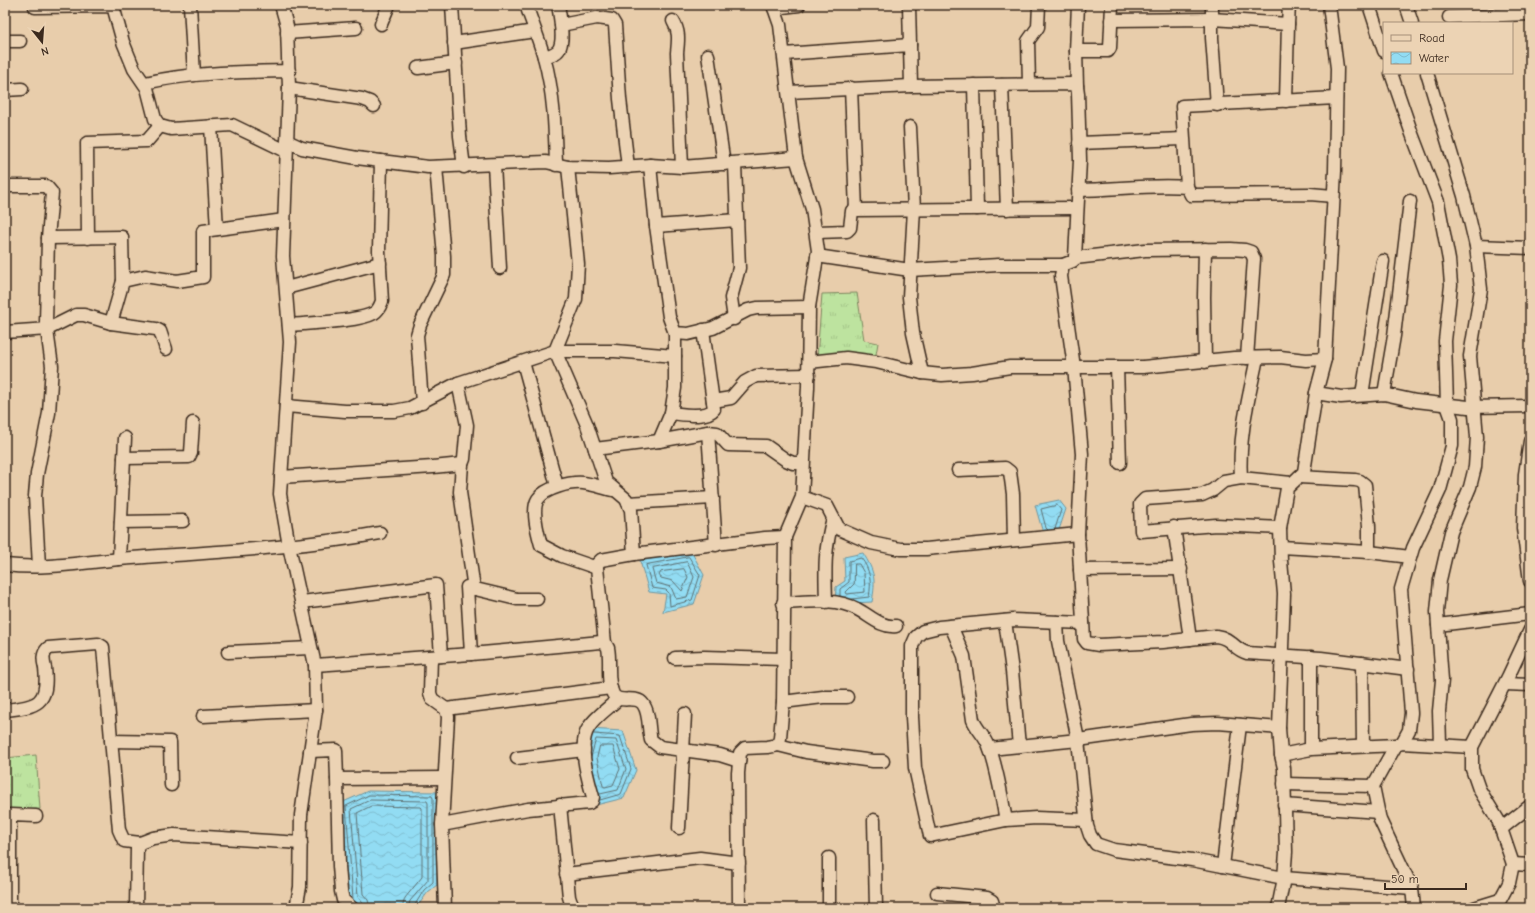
<svg xmlns="http://www.w3.org/2000/svg" width="1535" height="913" viewBox="0 0 1535 913" font-family="'Comic Neue',sans-serif">
<style>
.grass{fill:url(#grass-tufts);stroke:#7c865e}
.water{fill:url(#water-waves);stroke:#6f959e}
.lines{fill:none;stroke-linecap:round;stroke-linejoin:round}
.shore{stroke:#5e7173;stroke-width:1}
.minor-casing{stroke:#3b2a1e;stroke-width:15}
.minor{stroke:#ecd3b4;stroke-width:12}
</style>
<defs>
<pattern id="grass-tufts" width="24" height="20" patternUnits="userSpaceOnUse"><rect width="24" height="20" fill="#bde39f"/><path d="M3 7l-1-3M5 7V3M7 7l1-3M15 17l-1-3M17 17v-4M19 17l1-3" fill="none" stroke="#a3c388"/></pattern>
<pattern id="water-waves" width="16" height="10" patternUnits="userSpaceOnUse"><rect width="16" height="10" fill="#92dcf3"/><path d="M0 5q4-4 8 0t8 0" fill="none" stroke="#7fbdd0"/></pattern>
</defs>
<rect width="100%" height="100%" fill="#e8cdab"/>
<filter id="ink" filterUnits="userSpaceOnUse"><feTurbulence type="fractalNoise" baseFrequency=".025" numOctaves="2"/><feDisplacementMap in="SourceGraphic" scale="8" xChannelSelector="R" yChannelSelector="G"/><feConvolveMatrix kernelMatrix="1 2 1 2 8 2 1 2 1" color-interpolation-filters="sRGB"/></filter>
<g filter="url(#ink)">
<g class="grass">
<polygon points="857,293 864,340 878,343 875,360 817,357 822,294"/>
<polygon points="36,755 40,809 5,811 5,758"/>
</g>
<g class="water">
<polygon points="1059,500 1066,509 1057,536 1043,533 1035,505"/>
<polygon points="691,551 704,575 694,604 663,612 666,594 649,592 640,561"/>
<path d="M863,553C875,572 876,580 872,602L835,604L836,587L845,581L844,557Z"/>
<polygon points="588,729 623,731 636,770 624,798 592,806"/>
<polygon points="368,791 437,792 437,885 428,892 417,907 359,908 349,904 341,803"/>
</g>
<g class="lines">
<g class="shore">
<polyline points="1048,530 1046,528 1041,509 1057,505 1061,510 1055,529"/>
<polygon points="689,557 700,575 692,600 670,606 669,593 666,590 652,588 646,565"/>
<polygon points="687,562 694,577 687,597 676,599 671,587 656,583 652,569"/>
<polygon points="855,564 859,564 864,573 865,592 847,594 846,592 854,584"/>
<polygon points="684,569 688,577 682,591 673,581 661,578 659,575 661,572"/>
<path d="M840,596V589L849,582V561L861,558C870,569 872,582 869,597L852,599"/>
<polyline points="594,734 620,736 631,769 621,794 600,800"/>
<polygon points="600,746 613,746 620,769 613,785 605,787 603,786 597,758"/>
<polyline points="591,757 596,739 616,740 626,769 618,790 600,794"/>
<polyline points="353,899 346,806 369,795 432,796 433,798 433,882 424,890 413,908"/>
<polyline points="364,908 362,902 358,897 351,809 370,800 427,801 428,803 428,880 410,901 408,908"/>
<polyline points="370,908 368,900 363,894 357,813 371,806 421,807 422,808 422,877 405,898 402,908"/>
</g>
<g class="minor-casing">
<g id="minor">
<polyline points="35,5 35,7 113,6 123,42 134,69 147,88 155,119 160,126 171,129 232,125 286,151"/>
<polyline points="190,5 194,75"/>
<polyline points="281,5 287,26 289,88 283,256 290,342 280,494 289,546 315,665 316,710 301,815 300,887 296,908"/>
<polyline points="452,5 460,136 464,167"/>
<path d="M526,5C532,22 539,40 544,57C554,93 555,128 556,165"/>
<polyline points="909,5 911,86"/>
<polyline points="1212,5 1212,38 1217,105"/>
<polyline points="1369,5 1384,51"/>
<polyline points="1406,5 1412,23"/>
<polyline points="774,8 799,5"/>
<polyline points="1449,17 1530,14"/>
<polyline points="1111,20 1212,19 1288,24 1286,101"/>
<path d="M673,21C680,32 678,41 677,53L682,167"/>
<polyline points="381,24 389,5"/>
<polyline points="1288,24 1289,5"/>
<polyline points="561,25 597,18 612,20 615,25 620,99 628,167"/>
<polyline points="287,33 356,28"/>
<polyline points="5,41 20,41"/>
<polyline points="454,43 535,31"/>
<polyline points="1076,51 1078,5"/>
<polyline points="784,54 910,45"/>
<polyline points="708,55 724,164"/>
<path d="M544,57C550,55 558,54 560,47C564,37 560,16 558,5"/>
<polyline points="418,68 456,63"/>
<polyline points="1391,73 1412,134 1438,202 1449,260 1451,285 1445,341 1447,405 1452,419 1452,446 1440,490 1413,548 1401,589 1411,713 1409,730 1402,743"/>
<polyline points="1427,73 1464,196 1476,246 1481,289 1470,356 1477,437 1475,467 1470,487 1451,532 1440,580 1437,612 1442,680 1439,711 1440,744"/>
<path d="M145,83C192,72 240,72 289,71"/>
<polyline points="1029,84 1028,41 1038,27 1039,5"/>
<polyline points="974,85 977,209"/>
<polyline points="1002,85 1007,209"/>
<polyline points="1077,86 1076,51 1108,51 1110,48 1112,5"/>
<polyline points="289,88 362,99 370,102 374,106"/>
<polyline points="851,88 856,210"/>
<polyline points="5,90 22,89"/>
<polyline points="789,92 911,86 1073,84 1077,86 1078,93 1080,160 1075,258 1073,261 1063,265 999,265 910,270 817,256"/>
<polyline points="211,126 217,229"/>
<polyline points="910,127 914,209 909,297 913,333 922,373"/>
<polyline points="287,141 302,148 357,158 428,167 546,162 568,167 609,168 650,165 682,167 796,158"/>
<polyline points="1079,143 1183,139"/>
<polyline points="494,165 500,268"/>
<polyline points="650,165 656,226 669,317 675,333 688,334 713,328 748,310 757,308 809,307"/>
<polyline points="568,167 578,264 576,299 555,351 587,425 606,482 626,499 631,510 634,554"/>
<polyline points="5,186 46,186 52,193 48,238 46,323 52,366 49,413 37,474 35,496 39,566"/>
<polyline points="1187,187 1182,106 1336,98"/>
<path d="M1078,190C1114,190 1150,184 1187,187L1191,195L1310,194L1333,196"/>
<polyline points="656,226 737,220"/>
<polyline points="817,232 847,231 850,228 852,211 856,210 1077,208"/>
<polyline points="48,238 122,237 123,281"/>
<polyline points="88,238 87,143 147,141 160,126"/>
<polyline points="1476,246 1530,248"/>
<polyline points="1205,249 1204,297 1205,362"/>
<polyline points="1075,258 1145,250 1231,249 1245,250 1251,252 1254,259 1247,358"/>
<path d="M1063,265L1061,276L1074,367L1082,454L1078,534L1084,639L1087,643L1099,645L1163,642L1216,636C1232,638 1233,649 1247,653L1321,658L1408,669"/>
<polyline points="286,288 380,263"/>
<polyline points="734,319 731,298 739,268 735,164"/>
<polyline points="111,323 123,281 145,276 177,281 203,277 203,231 284,220"/>
<path d="M289,325C309,323 358,322 374,313C379,310 380,306 382,301L379,251L381,161"/>
<polyline points="5,332 48,329 76,315 84,315 111,323 156,329 160,331 166,349"/>
<polyline points="523,362 557,486"/>
<polyline points="809,362 846,358 876,362 922,373 942,375 972,373 1010,367 1143,367 1234,358 1280,357 1306,360 1325,359"/>
<polyline points="1117,367 1120,463"/>
<polyline points="1316,393 1325,359 1335,171 1337,68 1329,5"/>
<polyline points="1384,394 1394,336 1410,201"/>
<polyline points="1362,395 1383,261"/>
<polyline points="713,401 731,398 745,382 756,376 809,375"/>
<polyline points="422,403 417,335 420,325 444,275 444,256 436,167"/>
<polyline points="286,406 345,411 394,411 410,408 458,383 555,351 615,351 675,356"/>
<path d="M671,413C682,414 706,419 714,409L703,330"/>
<polyline points="708,432 716,545"/>
<polyline points="659,441 671,413 675,388 675,333"/>
<polyline points="1530,441 1525,474 1523,528 1530,581"/>
<polyline points="595,449 659,441 708,432 717,433 728,445 766,446 786,460 793,463 803,463"/>
<polyline points="124,458 189,457 191,453 193,423"/>
<polyline points="462,464 460,492 474,589"/>
<polyline points="958,470 1005,468 1010,472 1013,494 1014,540"/>
<polyline points="281,477 433,467 462,464 464,459 467,425 458,383"/>
<polyline points="1299,477 1355,480 1360,481 1365,485 1369,526 1369,552"/>
<path d="M1241,478C1238,437 1249,397 1257,358"/>
<polyline points="802,497 827,506 839,529 871,543 900,549 926,549 1078,534"/>
<polyline points="628,503 713,498"/>
<polyline points="121,522 183,521"/>
<polyline points="1174,527 1190,639"/>
<polyline points="1280,528 1216,525 1141,531 1140,504 1145,499 1202,495 1213,490 1224,481 1241,478 1291,483"/>
<polyline points="1281,547 1369,552 1410,557"/>
<polyline points="119,559 125,438"/>
<path d="M5,565C48,570 90,561 132,558C215,552 298,548 380,533"/>
<path d="M597,568L562,556L541,545C538,534 531,510 538,499C545,488 570,482 583,483C593,484 603,488 613,490"/>
<polyline points="1080,570 1181,569"/>
<polyline points="302,602 436,585 441,656"/>
<path d="M826,602C825,568 824,551 833,518"/>
<path d="M783,603C807,602 835,597 857,609C869,615 881,628 896,626"/>
<polyline points="1005,621 1012,671 1019,746"/>
<polyline points="1057,622 1058,641 1078,740 1087,826 1090,835 1096,844 1114,850 1192,860 1284,878 1412,888"/>
<polyline points="1083,623 1013,620 939,627 923,631 916,637 912,646 912,717 915,768 930,836 1006,820 1036,818 1086,820"/>
<polyline points="1438,625 1530,614"/>
<path d="M951,626L964,656L973,720C977,730 986,737 989,747C998,770 1001,796 1006,820"/>
<polyline points="605,643 597,568 597,564 601,560 634,554 765,538 785,537"/>
<polyline points="228,652 310,648"/>
<polyline points="471,654 467,587 517,599 537,599"/>
<polyline points="431,657 430,693 432,699 446,709 448,717 442,825"/>
<polyline points="1311,657 1311,749"/>
<polyline points="675,658 704,657 783,659"/>
<polyline points="1362,663 1363,746"/>
<path d="M315,665L471,654L601,642L605,643L608,648C611,662 606,680 613,694C618,705 636,694 643,704C650,713 648,730 651,740L660,747L720,755L739,761"/>
<polyline points="1505,684 1530,685"/>
<polyline points="783,702 823,697 847,697"/>
<polyline points="446,709 611,688"/>
<path d="M5,710C37,707 49,704 45,668C43,660 42,654 48,648L98,644L103,647L119,830L124,841L140,843"/>
<polyline points="203,716 316,710"/>
<polyline points="111,741 170,742 171,785"/>
<polyline points="778,745 806,752 873,761 883,761"/>
<polyline points="990,749 1078,740 1191,724 1218,723 1279,728"/>
<polyline points="310,751 336,750 337,779"/>
<polyline points="1281,755 1311,749 1396,745"/>
<polyline points="517,758 584,750"/>
<polyline points="1284,784 1373,786"/>
<polyline points="560,805 569,897 571,903 576,908"/>
<polyline points="1284,805 1378,812"/>
<polyline points="874,820 876,908"/>
<polyline points="679,828 685,714"/>
<polyline points="1501,829 1530,806"/>
<polyline points="1513,864 1530,865"/>
<polyline points="1223,866 1240,725"/>
<polyline points="566,874 700,858 739,863"/>
<polyline points="937,893 987,898 992,901 994,908"/>
<polyline points="10,908 10,815 36,816"/>
<polyline points="136,908 137,847 140,843 153,838 174,835 301,843"/>
<polyline points="352,908 343,900 341,891 339,866 337,779 444,778"/>
<path d="M445,908L442,825L528,809L589,803L592,801L593,797C588,779 577,744 589,727C596,716 609,708 618,699"/>
<polyline points="739,908 738,773 740,753 745,748 767,747 778,745 780,738 783,702 785,537 802,497 808,387 809,307 818,251 812,209 796,158 780,25 773,5"/>
<polyline points="829,908 829,858"/>
<polyline points="1278,908 1284,878 1286,852 1284,768 1281,755 1279,728 1284,594 1281,561 1280,528 1287,488 1304,472 1316,393 1341,397 1384,394 1416,401 1468,407 1530,406"/>
<polyline points="1414,908 1412,888 1380,820 1373,786 1396,745 1402,743 1472,747"/>
<polyline points="1474,908 1500,900 1509,883 1513,864 1498,820 1479,789 1472,769 1472,747 1508,677 1530,630"/>
</g>
</g>
<use href="#minor" class="minor"/>
</g>
</g>
<rect width="1535" height="913" fill="none" stroke="#ecd3b4" stroke-width="20"/>
<rect x="10" y="10" width="1515" height="893" fill="none" stroke="#3b2a1e" stroke-width="1.5" filter="url(#ink)"/>
<rect x="1383" y="22" width="130" height="52" fill="#ecd3b4" stroke="#a58f78"/>
<rect x="1391" y="35" width="20" height="6" fill="#ecd3b4" stroke="#a58f78"/>
<text x="1419" y="42" font-size="12" fill="#3b2a1e">Road</text>
<rect x="1391" y="52" width="20" height="12" fill="url(#water-waves)" stroke="#a58f78"/>
<text x="1419" y="62" font-size="12" fill="#3b2a1e">Water</text>
<g transform="translate(42 42) rotate(163)" stroke="#ecd3b4" stroke-width="3" paint-order="stroke">
<path d="M0-3L7 15L0 10L-7 15Z" fill="#3b2a1e"/>
<text y="-6" font-size="11" font-weight="bold" text-anchor="middle" fill="#3b2a1e">N</text>
</g>
<path d="M1385 883v6h81v-6" fill="none" stroke="#3b2a1e" stroke-width="2"/>
<text x="1391" y="883" font-size="12" fill="#3b2a1e" stroke="#ecd3b4" stroke-width="3" paint-order="stroke">50 m</text>
</svg>
